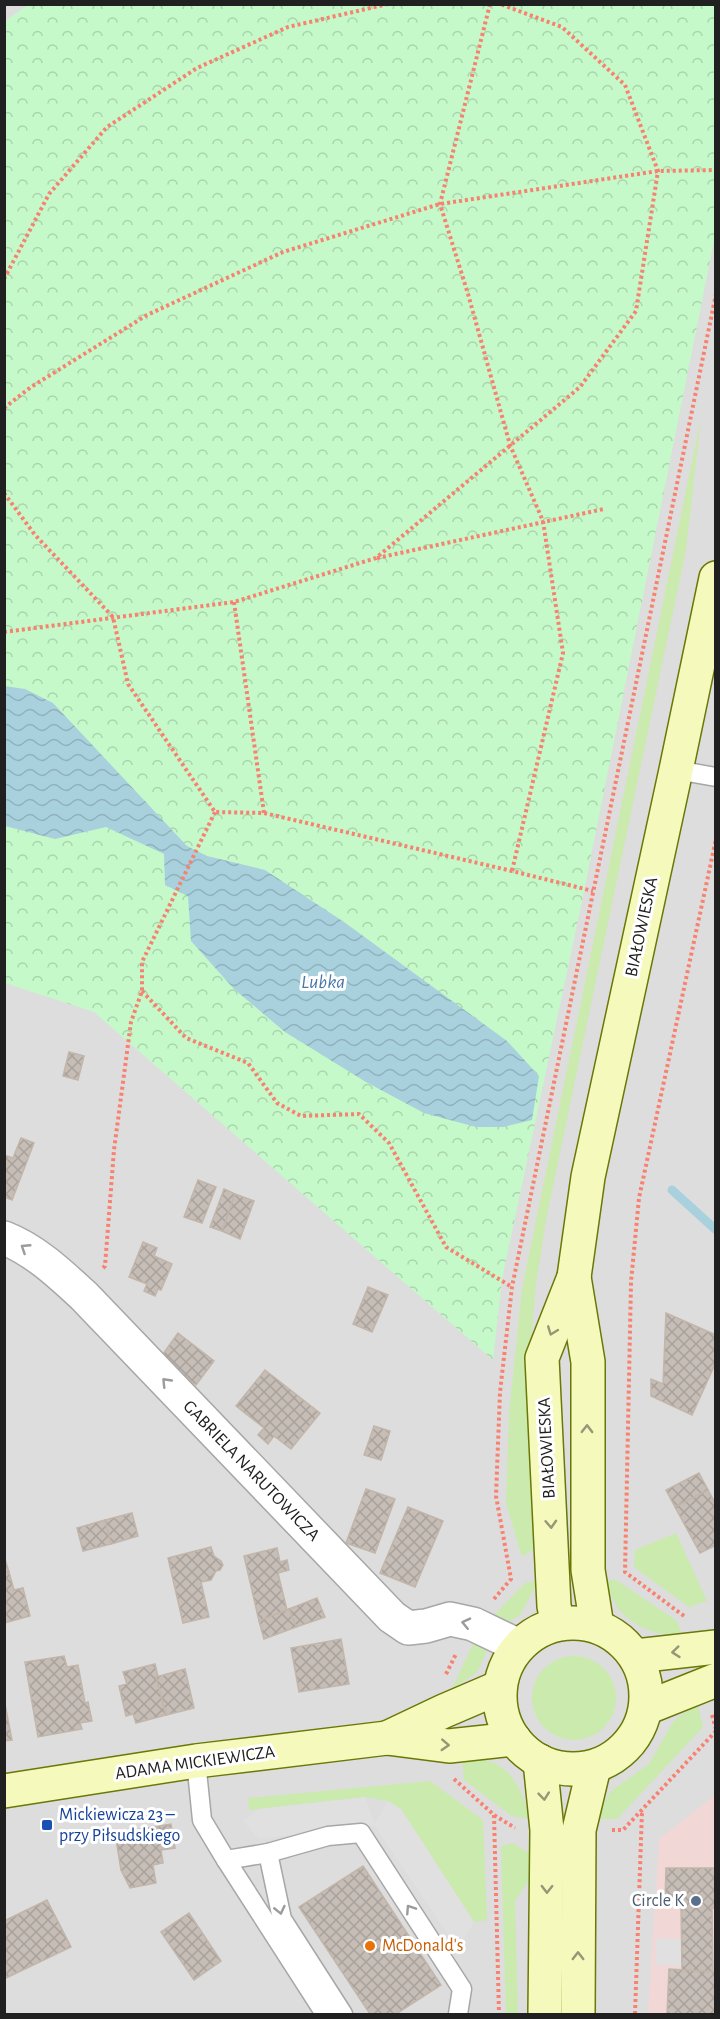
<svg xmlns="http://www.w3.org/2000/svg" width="720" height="2019" viewBox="0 0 720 2019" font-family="'Alegreya Sans',sans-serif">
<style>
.residential{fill:#dedddd}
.commercial{fill:#f1d8d6}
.grass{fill:#caeaae}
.park{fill:url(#park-crowns)}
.parking{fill:#e0e0e0}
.water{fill:url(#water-waves)}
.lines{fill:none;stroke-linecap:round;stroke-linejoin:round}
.stream{stroke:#a8d0dd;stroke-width:9}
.building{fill:url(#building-cross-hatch);stroke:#c2b5a9;stroke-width:1.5}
.lane-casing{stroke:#a7a7a7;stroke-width:21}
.street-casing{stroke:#a7a7a7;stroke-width:36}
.secondary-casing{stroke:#697806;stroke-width:36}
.path{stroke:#f88170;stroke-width:4;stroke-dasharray:3 3;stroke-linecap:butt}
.lane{stroke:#fff;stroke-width:18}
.street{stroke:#fff;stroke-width:33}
.secondary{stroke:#f5f9bc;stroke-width:33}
.oneway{stroke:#9b9b9b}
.oneway2{stroke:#959776}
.transit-dot{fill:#1a4fb4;stroke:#fff;stroke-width:2}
.service-dot{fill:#5c6f8a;stroke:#fff;stroke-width:2}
.food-dot{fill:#e8710a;stroke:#fff;stroke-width:2}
.labels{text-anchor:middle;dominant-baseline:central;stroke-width:6;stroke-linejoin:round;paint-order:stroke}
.street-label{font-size:18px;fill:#202020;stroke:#fff}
.transit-label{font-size:18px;fill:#164399;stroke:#fff;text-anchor:start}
.service-label{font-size:18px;fill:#4e5e75;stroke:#fff;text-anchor:end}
.food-label{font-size:18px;fill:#c56008;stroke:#fff;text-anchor:start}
.water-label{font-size:20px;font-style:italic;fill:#4a77a8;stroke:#fff}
</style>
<defs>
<pattern id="park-crowns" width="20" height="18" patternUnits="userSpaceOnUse" patternTransform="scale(1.5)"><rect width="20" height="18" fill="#c5f9ca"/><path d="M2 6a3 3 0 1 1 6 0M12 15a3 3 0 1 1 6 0" fill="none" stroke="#a9d5ad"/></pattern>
<pattern id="water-waves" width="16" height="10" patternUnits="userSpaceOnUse" patternTransform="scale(1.5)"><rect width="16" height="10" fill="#a8d0dd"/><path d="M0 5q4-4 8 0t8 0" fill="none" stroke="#90b2bd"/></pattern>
<pattern id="building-cross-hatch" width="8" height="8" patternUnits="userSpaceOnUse" patternTransform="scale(1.5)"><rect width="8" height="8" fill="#c5bdb6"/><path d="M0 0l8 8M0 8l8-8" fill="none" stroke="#a9a29c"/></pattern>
</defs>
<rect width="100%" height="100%" fill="#f0ede7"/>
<rect class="residential" x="5" y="5" width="710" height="2009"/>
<polygon class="commercial" points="715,1795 715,2014 648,2014 659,1839"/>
<g class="grass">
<polygon points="701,418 686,550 547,1215 536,1283 529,1366 538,1546 522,1557 506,1503 509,1413 522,1289"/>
<polygon points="676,1533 707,1601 689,1607 634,1567 635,1550"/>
<path d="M604,1580H616L677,1621L681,1632C660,1640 628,1624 616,1605C611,1597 608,1588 604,1580Z"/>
<polygon points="538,1581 521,1614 508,1623 493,1616 525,1583"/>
<polygon points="474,1642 488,1649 477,1672 452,1689"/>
<circle cx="574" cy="1698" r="42"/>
<polygon points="697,1702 703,1727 617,1819 595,1819 611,1791 649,1764 673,1722"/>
<path d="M462,1758C469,1759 479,1758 486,1760C514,1768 524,1794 529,1819L512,1816L464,1780Z"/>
<polygon points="430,1781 483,1820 487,1920 474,1922 401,1809 388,1801 365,1797 249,1810 248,1798"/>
<polygon points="513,1843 530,1854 530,1878 515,1901 518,2014 506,2014 501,1846"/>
</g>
<polygon class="park" points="29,4 715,5 715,236 582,901 502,1279 493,1360 94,1012 5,983 4,22"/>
<g class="parking">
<polygon points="365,1797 374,1824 388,1801 401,1809 474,1922 457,1948 374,1825 259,1839 243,1821 259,1809"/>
<polygon points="656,1938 715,1940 715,1967 656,1965"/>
</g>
<polygon class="water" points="4,686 25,689 53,703 187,846 207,856 265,870 344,922 507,1041 539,1076 532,1120 503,1127 476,1127 424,1113 366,1082 285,1032 234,989 191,941 188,896 165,885 164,854 106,827 55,839 5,826"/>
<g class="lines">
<polyline class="stream" points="672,1190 716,1230"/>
</g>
<g class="building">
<polygon points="69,1052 84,1056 78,1080 63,1076"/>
<polygon points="21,1138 34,1143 12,1200 4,1197 4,1155 13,1158"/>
<polygon points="198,1180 216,1187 202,1223 184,1217"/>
<polygon points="224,1189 235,1194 222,1231 210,1227"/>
<polygon points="235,1194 254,1201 240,1239 222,1231"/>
<polygon points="143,1242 157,1248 154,1256 172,1264 161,1290 158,1289 155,1296 144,1291 147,1284 129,1277"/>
<polygon points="368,1287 388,1295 372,1332 353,1324"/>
<polygon points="666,1313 716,1335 716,1362 692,1415 651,1396 651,1379 663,1384"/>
<polygon points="178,1333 214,1361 196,1385 160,1358"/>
<polygon points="265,1370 320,1413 291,1449 274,1436 268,1444 258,1435 264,1428 236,1406"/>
<polygon points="374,1426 390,1431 381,1460 364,1455"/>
<polygon points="699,1473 708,1490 675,1507 666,1490"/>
<polygon points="366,1489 395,1499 375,1553 346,1543"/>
<polygon points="708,1490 716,1505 716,1545 700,1553 675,1507"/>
<polygon points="408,1507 443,1521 415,1587 380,1573"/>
<polygon points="132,1513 138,1536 111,1544 105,1520"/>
<polygon points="105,1520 111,1544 83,1551 77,1528"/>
<polygon points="211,1547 214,1556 221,1561 223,1565 220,1570 216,1571 211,1580 201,1582 209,1617 183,1623 168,1558"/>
<polygon points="277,1548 280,1562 287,1560 289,1570 278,1573 287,1610 259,1621 244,1556"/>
<polygon points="4,1556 9,1572 4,1573"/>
<polygon points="9,1572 14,1590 23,1588 30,1616 4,1623 4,1573"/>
<polygon points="317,1598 325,1617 296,1627 289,1609"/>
<polygon points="289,1609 296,1627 264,1639 259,1621"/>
<polygon points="341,1639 349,1684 299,1692 291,1648"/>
<polygon points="64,1656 67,1667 78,1665 85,1703 88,1702 92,1721 80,1723 82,1729 38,1737 25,1662"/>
<polygon points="155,1664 158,1676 156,1677 166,1715 136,1723 133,1714 126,1716 119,1686 127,1684 123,1672"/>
<polygon points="185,1669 194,1708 166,1715 156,1677"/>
<polygon points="4,1699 12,1740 4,1741"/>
<polygon points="171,1824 175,1848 161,1850 163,1863 153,1865 156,1883 130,1888 121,1870 115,1833"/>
<polygon points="363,1866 441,1985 396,2014 370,2014 299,1907"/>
<polygon points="666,1868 716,1868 716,1908 712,1908 713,1972 682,1970 681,1904 665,1904"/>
<polygon points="47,1900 71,1947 4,1979 4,1921"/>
<polygon points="189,1913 221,1961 194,1980 161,1932"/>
<polygon points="669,1969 716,1972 716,2014 667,2014"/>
</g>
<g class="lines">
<g class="lane-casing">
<g id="lane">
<polyline points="676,770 716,777"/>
<polyline points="196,1761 202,1820 226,1860 325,2014"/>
<polyline points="268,1853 282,1919 343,2014"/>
<polyline points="226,1860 268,1853 328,1836 361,1833 462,1989 458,2014"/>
</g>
</g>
<g class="street-casing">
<path id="street" d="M4,1238C35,1250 60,1274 84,1296L392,1617L408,1628L426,1626L450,1619L473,1624L519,1646"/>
</g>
<g class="secondary-casing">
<g id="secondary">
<polyline points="574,1277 588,1362 588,1570 597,1626"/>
<circle cx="573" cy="1696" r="73"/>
<polyline points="558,1624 554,1606 542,1358 574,1277 588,1177 676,770 716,578"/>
<polyline points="636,1656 716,1647"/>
<polyline points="646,1708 716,1680"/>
<polyline points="387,1738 444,1711 500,1687"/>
<polyline points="540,1761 547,1830 545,2014"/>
<polyline points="4,1791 196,1761 387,1738 449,1746 514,1739"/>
<polyline points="578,2014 579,1830 594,1767"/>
</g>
</g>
<g class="path">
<polyline points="490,4 440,204 468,294 510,445 543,521 563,653 512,871"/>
<polyline points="4,279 49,194 107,127 197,68 288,27 388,4"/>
<polyline points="4,408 31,387 147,315 283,252 440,204 658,171 716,170"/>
<polyline points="4,493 35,535 113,617 128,684 215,812 264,813 512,871 593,891"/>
<polyline points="377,558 604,509"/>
<polyline points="234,602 264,813"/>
<polyline points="4,632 234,602 376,558 580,387 636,311 658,171 625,85 562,27 500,4"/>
<polyline points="142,991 186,1038 248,1063 277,1103 301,1116 359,1114 389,1143 446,1247 512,1287"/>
<polyline points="103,1268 105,1266 114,1150 131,1022 142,991 142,962 215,812"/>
<polyline points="494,1599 511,1579 496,1496 500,1392 512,1287 716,294"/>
<polyline points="684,1616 625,1572 631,1282 639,1198 716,839"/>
<polyline points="446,1674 456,1654"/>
<polyline points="712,1715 716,1729"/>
<polyline points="454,1779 494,1815 515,1828"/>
<polyline points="494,1815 499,2014"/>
<polyline points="612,1830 623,1830 716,1731"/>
<polyline points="635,2014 642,1811"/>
</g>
<use href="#lane" class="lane"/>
<use href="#street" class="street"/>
<use href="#secondary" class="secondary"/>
</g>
<defs><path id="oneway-chevron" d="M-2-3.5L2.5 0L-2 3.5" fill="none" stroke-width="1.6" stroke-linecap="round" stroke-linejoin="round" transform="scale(1.5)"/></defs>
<g class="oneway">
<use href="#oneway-chevron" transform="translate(25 1248) rotate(-147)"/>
<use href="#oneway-chevron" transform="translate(166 1382) rotate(-134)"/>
<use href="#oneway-chevron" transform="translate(466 1623) rotate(-167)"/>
<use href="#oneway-chevron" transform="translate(410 1909) rotate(-123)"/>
<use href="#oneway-chevron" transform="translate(280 1910) rotate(77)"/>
</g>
<g class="oneway2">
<use href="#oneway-chevron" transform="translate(552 1331) rotate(111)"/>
<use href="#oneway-chevron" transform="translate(587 1429) rotate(-89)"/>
<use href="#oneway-chevron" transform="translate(551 1524) rotate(87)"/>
<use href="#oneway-chevron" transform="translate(676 1652) rotate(174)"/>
<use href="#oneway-chevron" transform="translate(445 1745) rotate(3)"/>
<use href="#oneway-chevron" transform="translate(544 1796) rotate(84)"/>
<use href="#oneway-chevron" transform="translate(547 1889) rotate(91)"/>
<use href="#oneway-chevron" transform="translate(578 1956) rotate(-90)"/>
</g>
<rect class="transit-dot" x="41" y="1819" width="12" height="12" rx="3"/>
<circle class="service-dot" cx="696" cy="1901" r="6"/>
<circle class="food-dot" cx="370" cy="1946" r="6"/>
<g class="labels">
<g class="street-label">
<text transform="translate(642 927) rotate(-78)">BIAŁOWIESKA</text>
<text transform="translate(547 1448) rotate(-93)">BIAŁOWIESKA</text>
<text transform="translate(251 1471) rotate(46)">GABRIELA NARUTOWICZA</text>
<text transform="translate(195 1763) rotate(-8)">ADAMA MICKIEWICZA</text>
</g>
<g class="transit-label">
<text x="59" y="1815">Mickiewicza 23 –<tspan x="59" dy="21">przy Piłsudskiego</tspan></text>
</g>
<g class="service-label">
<text x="684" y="1901">Circle K</text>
</g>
<g class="food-label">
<text x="382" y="1946">McDonald's</text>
</g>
<g class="water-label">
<text x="323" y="982">Lubka</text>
</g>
</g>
<rect width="720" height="2019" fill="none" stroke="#202020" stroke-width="12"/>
</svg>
